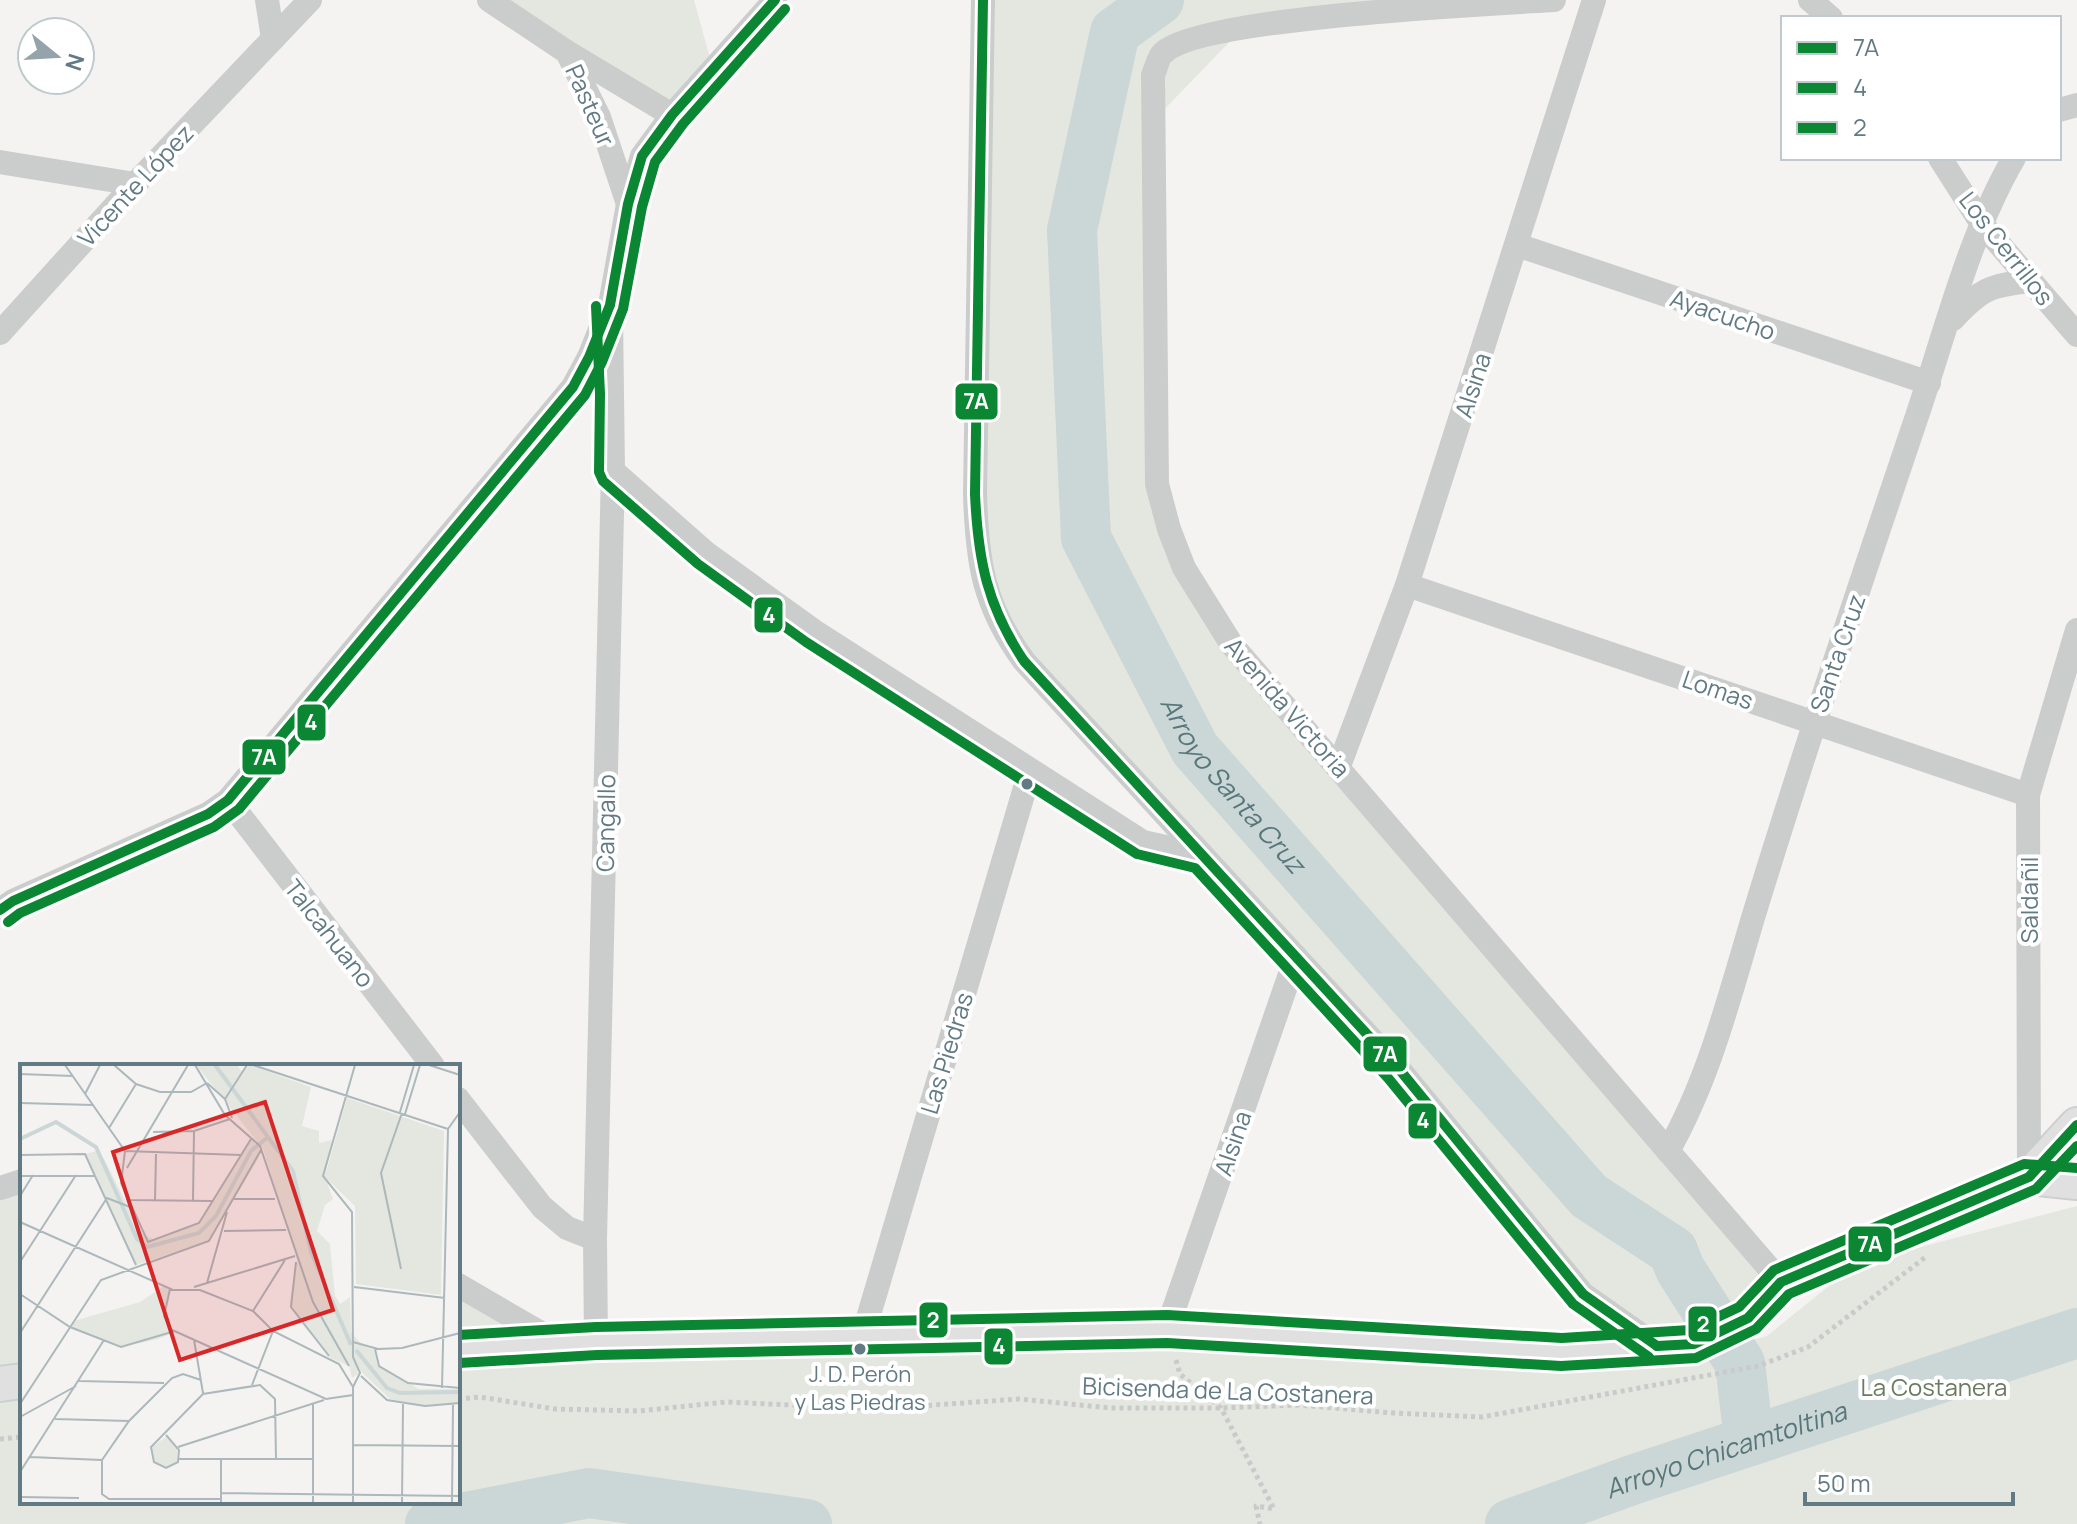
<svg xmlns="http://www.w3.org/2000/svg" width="2077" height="1524" viewBox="0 0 2077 1524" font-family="Manrope,sans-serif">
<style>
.green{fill:#e4e7df}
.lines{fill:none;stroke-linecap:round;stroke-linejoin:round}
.river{stroke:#cbd6d6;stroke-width:50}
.secondary-casing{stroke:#cdd0d0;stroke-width:38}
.path{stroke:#cacacb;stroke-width:5;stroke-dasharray:4 4;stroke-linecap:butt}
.street{stroke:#cbcdcd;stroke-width:24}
.secondary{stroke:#e0e0e0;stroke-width:34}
.bus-1-casing{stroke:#fff;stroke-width:16}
.bus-2-casing{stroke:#fff;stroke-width:16}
.bus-3-casing{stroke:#fff;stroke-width:16}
.bus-1{stroke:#0b8733;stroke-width:10}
.bus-2{stroke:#0b8733;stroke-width:10}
.bus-3{stroke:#0b8733;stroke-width:10}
.bus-dot{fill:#617a84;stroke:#fff;stroke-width:3}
.labels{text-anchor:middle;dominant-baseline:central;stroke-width:8;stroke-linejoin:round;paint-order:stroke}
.bus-label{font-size:22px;fill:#617a84;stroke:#fff}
.street-label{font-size:24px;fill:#617a84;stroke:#fff}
.park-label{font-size:24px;fill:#6a7b60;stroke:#fff}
.water-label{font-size:26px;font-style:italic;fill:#58777b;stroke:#fff}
.inset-river{fill:none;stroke:#cbd6d6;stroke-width:4}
.inset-road{fill:none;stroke:#acb8bb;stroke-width:2}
.view{fill:#d62828;fill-opacity:0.15;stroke:#d62828;stroke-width:4}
.inset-edge{fill:none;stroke:#617a84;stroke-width:4}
.line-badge{stroke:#fff;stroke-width:3}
.badge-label{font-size:22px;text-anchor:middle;font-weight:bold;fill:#fff}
</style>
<rect width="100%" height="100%" fill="#f4f3f1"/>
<g class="green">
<polygon points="489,0 694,0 713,69 672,115"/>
<polygon points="983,0 1482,0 1244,27 1154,120 1157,484 1232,645 1781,1282 1657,1346 1583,1294 1007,637 975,494"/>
<polygon points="22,1183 22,1502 458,1502 458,1351 668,1339 1492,1348 1655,1369 1767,1336 1856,1264 2077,1206 2077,1524 0,1524 0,1189"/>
<polygon points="458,1286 558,1343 458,1349"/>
</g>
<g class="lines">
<g class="river">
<path id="s1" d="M1159,0L1115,32L1072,230L1086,538L1195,749L1589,1196L1673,1251L1680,1269L1740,1363L1749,1441"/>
<polyline points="430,1524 589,1493 807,1524"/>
<path id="s2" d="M1510,1524L1635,1479L2077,1333"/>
</g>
<g class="secondary-casing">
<g id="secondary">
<polyline points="2029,1177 2077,1182"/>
<polyline points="458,1349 596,1341 1167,1329 1562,1352 1694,1344 1748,1318 1781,1282 2029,1177 2077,1125"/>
<polyline points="0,1384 22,1381"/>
</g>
</g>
<g class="path">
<polyline points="1176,1360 1180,1374 1221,1408 1274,1509 1256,1506 1260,1524"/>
<polyline points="458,1399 480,1397 555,1409 639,1411 726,1402 878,1409 1019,1399 1110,1408 1221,1408 1299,1405 1393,1413 1482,1417 1758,1366 1808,1347 1927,1256"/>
<polyline points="0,1439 22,1437"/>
</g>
<g class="street">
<polyline points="267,0 273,39"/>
<polyline points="489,0 567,52 672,115"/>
<path d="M983,0L975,494C977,562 983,605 1024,661L1399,1069L1583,1294L1657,1346"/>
<path d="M1554,0C1490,4 1199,17 1163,53C1158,57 1156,69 1153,75L1157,484L1169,529L1184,568L1232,645L1781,1282"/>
<polyline points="1810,0 1831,18"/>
<polyline points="568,54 599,117 628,204"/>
<polyline points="2059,110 2077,105"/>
<polyline points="1940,158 1982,224 2077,335"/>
<polyline points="0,162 135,184"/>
<polyline points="1517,245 1929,383"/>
<path d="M1953,319C1981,289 1990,285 2031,281"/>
<polyline points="0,333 135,184 310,0"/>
<polyline points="613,471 706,553 814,631 1143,842 1202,855"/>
<polyline points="1407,585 2028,795"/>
<polyline points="1339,766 1407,585 1594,0"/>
<polyline points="228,800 433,1066"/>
<polyline points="0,910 13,901 208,814 228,800 573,387 589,357 610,305 628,204 642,156 672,115 775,0"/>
<polyline points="458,1099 542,1207 567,1228 595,1239"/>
<path d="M1668,1151C1713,1072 1733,981 1760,895C1810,733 1864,573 1918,413C1946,330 1970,233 2014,158"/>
<polyline points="2029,1177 2028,795 2077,630"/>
<polyline points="0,1188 22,1181"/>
<polyline points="458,1285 558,1343"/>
<polyline points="1167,1329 1296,957"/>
<polyline points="863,1335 1030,771"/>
<polyline points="596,1341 595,1239 613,471 611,316"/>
</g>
<use href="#secondary" class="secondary"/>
<g class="bus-1-casing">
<g id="bus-1">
<path d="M983,0L975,494C978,560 987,606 1024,661L1399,1069L1583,1294L1657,1346"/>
<polyline points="0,910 13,901 208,814 228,800 573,387 589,357 610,305 628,204 642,156 672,115 775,0"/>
<polyline points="1657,1346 1694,1344 1748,1318 1781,1282 2029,1177 2077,1125"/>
</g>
</g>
<g class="bus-2-casing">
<g id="bus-2">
<polyline points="596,306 600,394 599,472 603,481 698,564 806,642 1137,854 1195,868 1388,1078 1573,1304 1649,1357"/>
<polyline points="8,922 20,913 214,827 239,809 585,395 602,362 623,309 642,207 655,162 683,124 785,9"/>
<polyline points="459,1363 597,1355 1167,1343 1561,1366 1696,1358 1756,1329 1789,1294 2036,1189 2077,1146"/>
</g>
</g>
<g class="bus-3-casing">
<polyline id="bus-3" points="458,1335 596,1327 1167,1315 1562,1338 1690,1330 1739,1307 1774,1270 2024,1164 2077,1168"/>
</g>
<use href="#bus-1" class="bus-1"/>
<use href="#bus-2" class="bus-2"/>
<use href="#bus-3" class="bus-3"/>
</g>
<g class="bus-dot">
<circle cx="1027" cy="784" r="7"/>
<circle cx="860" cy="1349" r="7"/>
</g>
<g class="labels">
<g class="bus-label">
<text x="860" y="1374">J. D. Perón<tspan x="860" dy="28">y Las Piedras</tspan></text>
</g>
<g class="street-label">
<text transform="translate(591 105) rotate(66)">Pasteur</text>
<text transform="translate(135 185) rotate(-47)">Vicente López</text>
<text transform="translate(2007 248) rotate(52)">Los Cerrillos</text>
<text transform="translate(1723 314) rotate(19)">Ayacucho</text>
<text transform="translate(1472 385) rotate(-72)">Alsina</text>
<text transform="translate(1837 653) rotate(-71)">Santa Cruz</text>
<text transform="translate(1718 689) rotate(19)">Lomas</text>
<text transform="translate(1288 707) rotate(49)">Avenida Victoria</text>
<text transform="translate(605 823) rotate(-89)">Cangallo</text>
<text transform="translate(2028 900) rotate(-90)">Saldañil</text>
<text transform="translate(330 933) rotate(52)">Talcahuano</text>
<text transform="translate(946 1053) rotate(-73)">Las Piedras</text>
<text transform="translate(1232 1143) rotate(-71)">Alsina</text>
<text transform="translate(1228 1390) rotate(2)">Bicisenda de La Costanera</text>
</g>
<g class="park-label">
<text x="1934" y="1386">La Costanera</text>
</g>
<g class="water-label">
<text stroke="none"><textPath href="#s1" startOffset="854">Arroyo Santa Cruz</textPath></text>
<text stroke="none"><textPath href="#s2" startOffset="228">Arroyo Chicamtoltina</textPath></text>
</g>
</g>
<g transform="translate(20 1064)">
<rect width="440" height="440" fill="#f4f3f1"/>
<path d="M176,1H217L222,8L230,1L291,23L282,62L299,67V79L312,76L305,112L327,34L424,67L421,231L336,220L335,142L305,113L313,135L305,141L297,167L310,180L315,232L320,240L330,233L331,268L343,282L354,286L357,300L399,325H440V339L405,342L370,335L336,303L338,310L332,314L329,302L311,294L281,259L270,238L277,196L243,85ZM231,75L241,86L238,95L189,177L116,201L65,90L76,87L83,93L122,170L135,176L179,159ZM144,222L150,225L144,247L150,270L138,275L101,283L50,263L57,256L120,238ZM146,373L157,384V397L146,403L135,397L132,383Z" fill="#e4e7df"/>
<path class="inset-river" d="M195,1L273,107L291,188L331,281M0,75L36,58L76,83L117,175L127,183L179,169L196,152L231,87L248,73M336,286L367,324L380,329L440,328"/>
<path class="inset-road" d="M45,1L105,87L101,119L128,178L179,159L231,75M94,1L116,20L140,28H171L187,19M175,1L205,51L240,82L293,238L329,302M233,1L428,65M409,1L440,11M0,10L53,12M187,19L205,35L212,54M65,30L80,1M205,35L227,1M0,39L73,41M380,48L394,1M385,50L400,1M89,64L116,20M133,68L174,67L210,55M105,87L221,91M0,91L65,90L75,112M107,104L168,1M0,112H75L116,201M0,132L13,111M214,135H255M108,136L193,137M135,136L136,90M173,136L174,67M0,158L153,226H180L233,247L253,267L319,300L333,323V439M204,167L266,166M0,198L56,111M276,198L271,243L309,292M381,205L361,109L382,49M187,219L207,148M174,223L275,192M334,223L425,234M0,230L50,263L101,283L155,267M233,247L265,196M150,264L144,252L150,225M150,265L306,335L333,331M0,269L87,134L110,143M174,276L183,329M333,278L358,285L382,284L440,269M355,285L359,302L388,319L440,324M341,312L367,336L405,342L440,339M181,316L163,310L152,314L109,357L82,396V430L89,435H201M59,317L144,319M232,321L253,267M333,323L340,309L333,293L332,148L303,112L335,1M422,324L428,65L440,48M0,340L81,216L189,177L241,86M0,353L56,322M35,355L109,357M146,371L159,386L158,398L146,404L134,398L131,383L183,330L240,321L255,335L256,395M333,381L440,382M158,383L304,336M10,393L82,396M159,395H293M0,408L84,276M201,429L440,432M0,433L59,434M201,439V395M293,439V339M382,439L383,340M432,439L433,340"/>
<path class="view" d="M245,38L313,246L160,296L93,88Z"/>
<rect width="440" height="440" class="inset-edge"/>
</g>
<g class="line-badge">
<rect x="954" y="382" width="45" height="39" rx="8" fill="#0b8733"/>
<rect x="753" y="596" width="31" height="38" rx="8" fill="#0b8733"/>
<rect x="296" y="703" width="31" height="39" rx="8" fill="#0b8733"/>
<rect x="241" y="738" width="46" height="38" rx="8" fill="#0b8733"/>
<rect x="1362" y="1035" width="46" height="38" rx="8" fill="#0b8733"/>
<rect x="1407" y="1102" width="31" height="38" rx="8" fill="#0b8733"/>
<rect x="1847" y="1225" width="46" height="38" rx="8" fill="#0b8733"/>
<rect x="918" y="1301" width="31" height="38" rx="8" fill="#0b8733"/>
<rect x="1687" y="1305" width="31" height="38" rx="8" fill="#0b8733"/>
<rect x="983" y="1327" width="31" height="39" rx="8" fill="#0b8733"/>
</g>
<g class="badge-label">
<text x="976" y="409">7A</text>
<text x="769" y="623">4</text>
<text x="311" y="730">4</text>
<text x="264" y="765">7A</text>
<text x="1385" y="1062">7A</text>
<text x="1423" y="1128">4</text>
<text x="1870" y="1252">7A</text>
<text x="933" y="1328">2</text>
<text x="1703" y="1332">2</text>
<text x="999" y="1354">4</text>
</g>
<rect x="1781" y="16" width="280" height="144" fill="#ffffff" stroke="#c0cace" stroke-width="2"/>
<rect x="1797" y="42" width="40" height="12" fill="#0b8733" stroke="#c0cace" stroke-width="2"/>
<text x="1853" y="56" font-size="24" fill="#617a84">7A</text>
<rect x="1797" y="82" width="40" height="12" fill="#0b8733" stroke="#c0cace" stroke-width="2"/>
<text x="1853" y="96" font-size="24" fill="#617a84">4</text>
<rect x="1797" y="122" width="40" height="12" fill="#0b8733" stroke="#c0cace" stroke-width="2"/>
<text x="1853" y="136" font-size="24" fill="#617a84">2</text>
<g transform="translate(56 56) rotate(108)"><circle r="38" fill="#ffffff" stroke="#c0cace" stroke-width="2"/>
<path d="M0-6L14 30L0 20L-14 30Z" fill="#94a4aa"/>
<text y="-12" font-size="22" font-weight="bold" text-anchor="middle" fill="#617a84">N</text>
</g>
<path d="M1805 1492v12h208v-12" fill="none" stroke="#617a84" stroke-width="4"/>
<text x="1817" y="1492" font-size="24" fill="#617a84" stroke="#ffffff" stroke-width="6" paint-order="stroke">50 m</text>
</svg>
